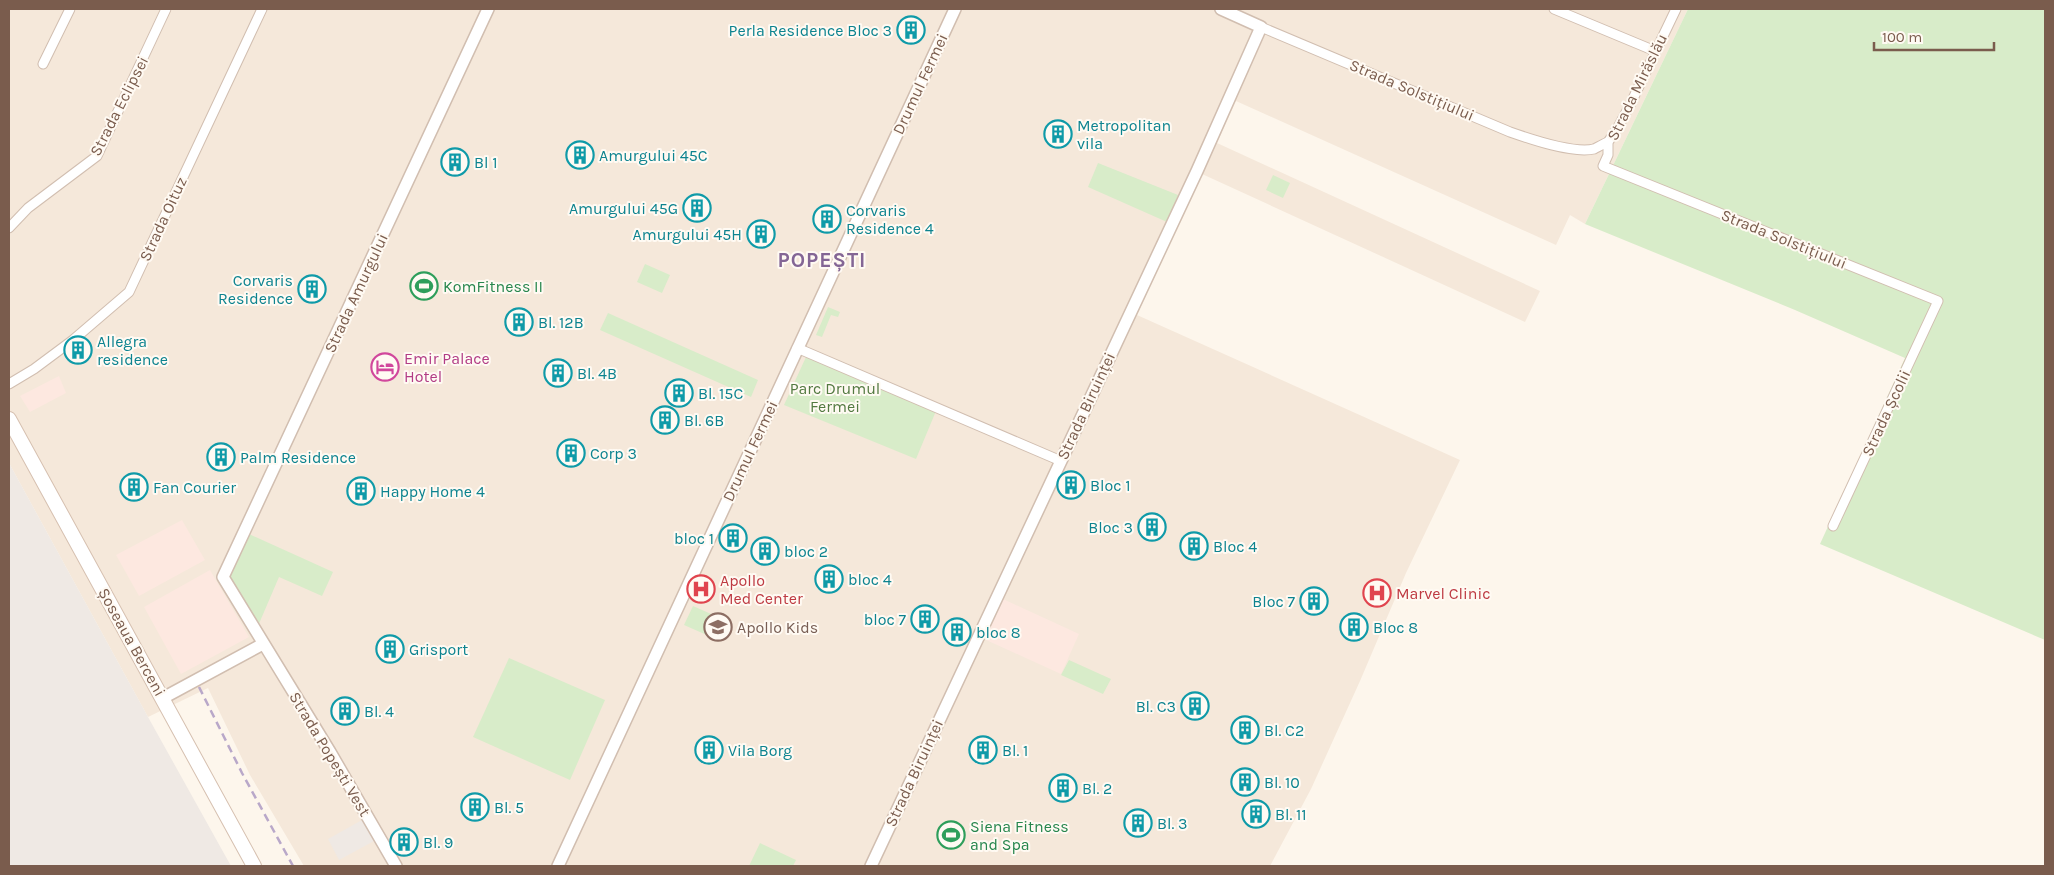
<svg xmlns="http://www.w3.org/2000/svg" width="2054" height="875" viewBox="0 0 2054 875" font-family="Karla,sans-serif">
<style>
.residential{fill:#f5e8da}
.commercial{fill:#fde8e0}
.industrial{fill:#efe9e4}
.green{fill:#d8ecc9}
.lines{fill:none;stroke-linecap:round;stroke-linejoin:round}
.minor-casing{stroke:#d1beb0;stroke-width:11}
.tertiary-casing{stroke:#d1beb0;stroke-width:14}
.secondary-casing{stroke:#d6c0b0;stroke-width:16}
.minor{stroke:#fff;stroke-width:9}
.tertiary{stroke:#fff;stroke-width:11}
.secondary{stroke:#fff;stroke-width:14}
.rail{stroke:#b9a8c9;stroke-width:2.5;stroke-dasharray:8 5;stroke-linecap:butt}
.labels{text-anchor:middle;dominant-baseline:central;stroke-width:4;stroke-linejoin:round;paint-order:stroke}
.culture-label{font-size:16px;fill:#0d838f;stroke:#fffaf3;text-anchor:start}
.street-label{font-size:16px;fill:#7a5c4d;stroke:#fffaf3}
.leisure-label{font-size:16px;fill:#27864d;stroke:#fffaf3;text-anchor:start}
.hotel-label{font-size:16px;fill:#b23c85;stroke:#fffaf3;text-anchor:start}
.park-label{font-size:16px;fill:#537a41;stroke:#fffaf3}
.health-label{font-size:16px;fill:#be3a42;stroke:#fffaf3;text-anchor:start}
.education-label{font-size:16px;fill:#785e54;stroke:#fffaf3;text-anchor:start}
.district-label{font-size:21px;font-weight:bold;letter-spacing:1px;fill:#846695;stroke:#fffaf3}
</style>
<rect width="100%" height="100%" fill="#fdf6ec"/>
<polygon class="residential" points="9,9 1688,9 1585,224 1570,215 1556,245 1236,101 1217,143 1540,291 1525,322 1202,174 1137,315 1460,460 1406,573 1360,681 1311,789 1270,866 304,866 250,775 208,688 148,717 9,463"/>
<g class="commercial">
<polygon points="59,376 66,393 30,412 20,396"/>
<polygon points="182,520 205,560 139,596 116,555"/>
<polygon points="210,570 249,637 181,674 144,607"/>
<polygon points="1003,599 1079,634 1061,674 984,639"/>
</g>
<g class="industrial">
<polygon points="9,463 148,717 231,866 9,866"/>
<polygon points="362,820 374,841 339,860 328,839"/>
</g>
<g class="green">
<polygon points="1688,9 2045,9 2045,640 1820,544 1905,358 1795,310 1585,224"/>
<polygon points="1098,163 1178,195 1167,222 1088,187"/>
<polygon points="1273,175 1290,183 1283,198 1266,190"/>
<polygon points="645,264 670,275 662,293 637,282"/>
<polygon points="828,307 840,312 838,317 831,315 822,337 816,335"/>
<polygon points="608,313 758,380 751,397 600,330"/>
<polygon points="806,357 936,411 916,459 784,405"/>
<polygon points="249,534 333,572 322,596 279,577 258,626 229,578"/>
<polygon points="693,606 718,617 709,636 684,625"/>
<polygon points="509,658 605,700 570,780 473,737"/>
<polygon points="1069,660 1111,679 1103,694 1061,675"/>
<polygon points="760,843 796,860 793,866 749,866"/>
</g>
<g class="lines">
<g class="minor-casing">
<g id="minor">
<polyline points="1554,9 1655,51"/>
<polyline points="1676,9 1630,105 1617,129 1608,142 1608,155 1603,166 1938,301 1833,526"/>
<path d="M1261,27L1510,132C1530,139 1573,154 1594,149C1598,147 1603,144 1608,142"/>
<polyline points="43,64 70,9"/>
<polyline points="9,228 28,208 97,156 166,9"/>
<polyline points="797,348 1061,461"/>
<polyline points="9,384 34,369 73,340 129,292 262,9"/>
</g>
</g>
<g class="tertiary-casing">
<g id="tertiary">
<polyline points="163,698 263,644"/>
<polyline points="396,866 330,752 223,577 488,9"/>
<polyline points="558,866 955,9"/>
<polyline points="871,866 1197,171 1261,27 1221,9"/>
</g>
</g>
<g class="secondary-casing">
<polyline id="secondary" points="9,419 254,866"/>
</g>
<use href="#minor" class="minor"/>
<use href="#tertiary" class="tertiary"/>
<use href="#secondary" class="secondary"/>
<polyline class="rail" points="199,687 242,773 293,866"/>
</g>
<defs>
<g id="building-ring" transform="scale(1.4375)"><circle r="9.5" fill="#fffaf3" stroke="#0f9aa8" stroke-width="1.5"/><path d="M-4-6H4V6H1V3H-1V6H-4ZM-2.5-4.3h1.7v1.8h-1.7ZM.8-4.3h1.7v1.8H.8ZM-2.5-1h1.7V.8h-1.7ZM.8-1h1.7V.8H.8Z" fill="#0f9aa8"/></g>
<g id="stadium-ring" transform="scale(1.4375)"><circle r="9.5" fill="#fffaf3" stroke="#2e9e5b" stroke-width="1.5"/><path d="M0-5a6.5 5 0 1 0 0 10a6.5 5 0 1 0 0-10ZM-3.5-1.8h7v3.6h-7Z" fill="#2e9e5b"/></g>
<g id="hotel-ring" transform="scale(1.4375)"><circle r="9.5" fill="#fffaf3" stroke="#d1479c" stroke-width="1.5"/><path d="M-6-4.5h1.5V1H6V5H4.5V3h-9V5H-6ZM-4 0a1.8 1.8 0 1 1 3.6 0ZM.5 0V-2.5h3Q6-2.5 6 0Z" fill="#d1479c"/></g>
<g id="hospital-ring" transform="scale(1.4375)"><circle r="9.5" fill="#fffaf3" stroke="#e0444e" stroke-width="1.5"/><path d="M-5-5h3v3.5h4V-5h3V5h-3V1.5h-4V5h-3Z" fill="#e0444e"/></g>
<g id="school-ring" transform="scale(1.4375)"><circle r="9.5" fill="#fffaf3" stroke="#8d6e63" stroke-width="1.5"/><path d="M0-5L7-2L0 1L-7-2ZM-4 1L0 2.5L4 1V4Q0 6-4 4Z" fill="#8d6e63"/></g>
</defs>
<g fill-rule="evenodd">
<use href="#building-ring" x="911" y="30"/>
<use href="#building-ring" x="1058" y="134"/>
<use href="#building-ring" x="580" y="155"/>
<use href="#building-ring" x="455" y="162"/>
<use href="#building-ring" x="697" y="208"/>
<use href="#building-ring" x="827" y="219"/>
<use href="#building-ring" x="761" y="234"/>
<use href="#stadium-ring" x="424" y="286"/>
<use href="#building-ring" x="312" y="289"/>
<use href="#building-ring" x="519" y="322"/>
<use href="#building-ring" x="78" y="350"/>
<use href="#hotel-ring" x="385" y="367"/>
<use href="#building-ring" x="558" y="373"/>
<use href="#building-ring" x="679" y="393"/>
<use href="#building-ring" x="665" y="420"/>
<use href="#building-ring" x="571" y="453"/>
<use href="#building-ring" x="221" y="457"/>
<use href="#building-ring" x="1071" y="485"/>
<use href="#building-ring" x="134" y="487"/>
<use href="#building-ring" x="361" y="491"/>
<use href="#building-ring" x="1152" y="527"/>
<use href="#building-ring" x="733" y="538"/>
<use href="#building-ring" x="1194" y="546"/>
<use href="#building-ring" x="765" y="551"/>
<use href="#building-ring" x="829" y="579"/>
<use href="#hospital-ring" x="701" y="589"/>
<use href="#hospital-ring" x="1377" y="593"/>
<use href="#building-ring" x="1314" y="601"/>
<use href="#building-ring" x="925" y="619"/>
<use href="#school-ring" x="718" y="627"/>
<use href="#building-ring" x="1354" y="627"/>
<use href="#building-ring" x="957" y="632"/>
<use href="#building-ring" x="390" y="649"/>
<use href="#building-ring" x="1195" y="706"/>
<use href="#building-ring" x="345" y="711"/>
<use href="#building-ring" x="1245" y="730"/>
<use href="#building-ring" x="709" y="750"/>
<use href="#building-ring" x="983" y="750"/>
<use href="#building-ring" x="1245" y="782"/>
<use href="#building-ring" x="1063" y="788"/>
<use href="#building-ring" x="475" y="807"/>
<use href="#building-ring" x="1256" y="814"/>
<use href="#building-ring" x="1138" y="823"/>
<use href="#stadium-ring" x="951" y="835"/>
<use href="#building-ring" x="404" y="842"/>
</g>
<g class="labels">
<g class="culture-label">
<text x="892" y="30" text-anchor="end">Perla Residence Bloc 3</text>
<text x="1077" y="125">Metropolitan<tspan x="1077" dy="18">vila</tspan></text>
<text x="599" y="155">Amurgului 45C</text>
<text x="474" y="162">Bl 1</text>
<text x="678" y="208" text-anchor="end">Amurgului 45G</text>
<text x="846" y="210">Corvaris<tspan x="846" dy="18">Residence 4</tspan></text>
<text x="742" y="234" text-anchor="end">Amurgului 45H</text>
<text x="293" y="280" text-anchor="end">Corvaris<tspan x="293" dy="18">Residence</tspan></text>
<text x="538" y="322">Bl. 12B</text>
<text x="97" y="341">Allegra<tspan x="97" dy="18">residence</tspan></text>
<text x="577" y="373">Bl. 4B</text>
<text x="698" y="393">Bl. 15C</text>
<text x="684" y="420">Bl. 6B</text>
<text x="590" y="453">Corp 3</text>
<text x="240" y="457">Palm Residence</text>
<text x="1090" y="485">Bloc 1</text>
<text x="153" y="487">Fan Courier</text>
<text x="380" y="491">Happy Home 4</text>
<text x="1133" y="527" text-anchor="end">Bloc 3</text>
<text x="714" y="538" text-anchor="end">bloc 1</text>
<text x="1213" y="546">Bloc 4</text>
<text x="784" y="551">bloc 2</text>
<text x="848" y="579">bloc 4</text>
<text x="1295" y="601" text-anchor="end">Bloc 7</text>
<text x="906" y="619" text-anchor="end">bloc 7</text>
<text x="1373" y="627">Bloc 8</text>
<text x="976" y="632">bloc 8</text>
<text x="409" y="649">Grisport</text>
<text x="1176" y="706" text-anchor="end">Bl. C3</text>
<text x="364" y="711">Bl. 4</text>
<text x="1264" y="730">Bl. C2</text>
<text x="728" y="750">Vila Borg</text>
<text x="1002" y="750">Bl. 1</text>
<text x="1264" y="782">Bl. 10</text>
<text x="1082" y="788">Bl. 2</text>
<text x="494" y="807">Bl. 5</text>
<text x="1275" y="814">Bl. 11</text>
<text x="1157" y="823">Bl. 3</text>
<text x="423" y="842">Bl. 9</text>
</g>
<g class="street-label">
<text transform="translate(920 84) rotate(-65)">Drumul Fermei</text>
<text transform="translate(1637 87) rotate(-64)">Strada Mirăslău</text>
<text transform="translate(1412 90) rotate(23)">Strada Solstițiului</text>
<text transform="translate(119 106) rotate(-63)">Strada Eclipsei</text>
<text transform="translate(163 219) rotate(-65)">Strada Oituz</text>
<text transform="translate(1784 239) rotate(22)">Strada Solstițiului</text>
<text transform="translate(356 293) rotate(-65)">Strada Amurgului</text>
<text transform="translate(1086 406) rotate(-65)">Strada Biruinței</text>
<text transform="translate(1886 413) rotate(-65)">Strada Școlii</text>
<text transform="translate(750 451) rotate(-65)">Drumul Fermei</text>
<text transform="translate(132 642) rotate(61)">Șoseaua Berceni</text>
<text transform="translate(330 754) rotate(59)">Strada Popești Vest</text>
<text transform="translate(914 773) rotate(-65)">Strada Biruinței</text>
</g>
<g class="leisure-label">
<text x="443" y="286">KomFitness II</text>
<text x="970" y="826">Siena Fitness<tspan x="970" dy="18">and Spa</tspan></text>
</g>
<g class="hotel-label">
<text x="404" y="358">Emir Palace<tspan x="404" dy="18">Hotel</tspan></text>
</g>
<g class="park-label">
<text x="835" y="388">Parc Drumul<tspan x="835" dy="18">Fermei</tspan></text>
</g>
<g class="health-label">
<text x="720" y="580">Apollo<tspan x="720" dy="18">Med Center</tspan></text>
<text x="1396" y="593">Marvel Clinic</text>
</g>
<g class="education-label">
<text x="737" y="627">Apollo Kids</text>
</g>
<g class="district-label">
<text x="822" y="260">POPEȘTI</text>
</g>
</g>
<rect width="2054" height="875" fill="none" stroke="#7a5c4d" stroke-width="20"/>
<path d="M1874 42v8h120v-8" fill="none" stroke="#7a5c4d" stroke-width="2.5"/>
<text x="1882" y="42" font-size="15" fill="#7a5c4d" stroke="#fffaf3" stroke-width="4" paint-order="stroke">100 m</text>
</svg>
